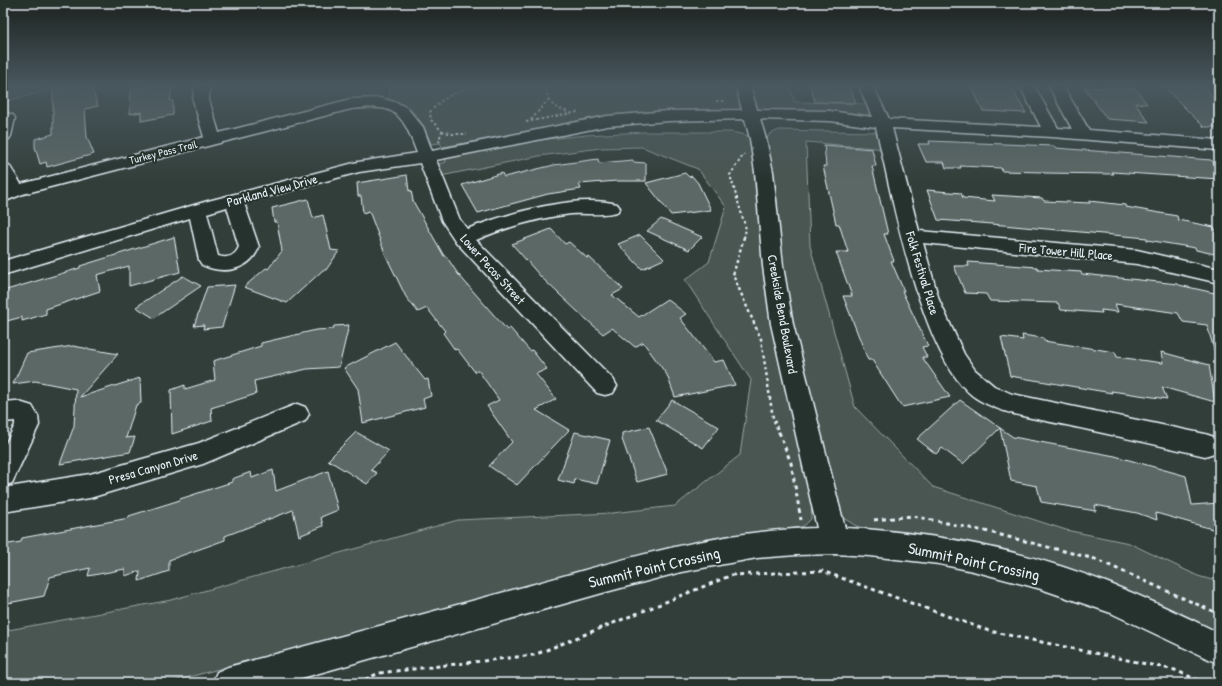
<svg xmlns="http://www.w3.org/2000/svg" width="1222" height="686" viewBox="0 0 1222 686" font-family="'Patrick Hand',sans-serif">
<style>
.green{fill:#495651;stroke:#98a4a4}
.building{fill:#5c6865;stroke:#e8f1f8}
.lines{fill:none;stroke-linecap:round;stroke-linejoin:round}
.minor-casing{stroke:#e8f1f8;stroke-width:3}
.path-far2{stroke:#e8f1f8;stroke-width:2;stroke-dasharray:2.5 2.5;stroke-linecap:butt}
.path-far1{stroke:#e8f1f8;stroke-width:2.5;stroke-dasharray:3 3;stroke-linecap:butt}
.path{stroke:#e8f1f8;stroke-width:3;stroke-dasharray:4 4;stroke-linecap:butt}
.minor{fill:#26332d;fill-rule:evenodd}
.labels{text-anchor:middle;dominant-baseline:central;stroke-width:4;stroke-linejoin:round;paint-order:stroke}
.far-street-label{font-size:11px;fill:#e8f1f8;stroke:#26332d}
.street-label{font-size:13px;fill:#e8f1f8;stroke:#26332d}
.near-street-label{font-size:16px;fill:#e8f1f8;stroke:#26332d}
</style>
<rect width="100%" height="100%" fill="#323e39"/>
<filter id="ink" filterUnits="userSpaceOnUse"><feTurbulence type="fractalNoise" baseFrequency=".025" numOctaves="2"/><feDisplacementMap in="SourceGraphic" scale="8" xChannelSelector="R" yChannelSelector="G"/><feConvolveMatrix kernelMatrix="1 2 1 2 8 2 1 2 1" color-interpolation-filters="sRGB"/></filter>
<g filter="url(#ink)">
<g class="green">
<polygon points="3,86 65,86 3,102"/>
<path d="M391,86H735L741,106L740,109L732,112L557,127L442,147L440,143L431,144C425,129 419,114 405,106C399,103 392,104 388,99Z"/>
<polygon points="751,86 789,86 795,102 867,104 871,112 865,117 768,112 758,108"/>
<polygon points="779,130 874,132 879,134 886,149 806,142 810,246 855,407 933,487 1066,530 1129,543 1198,576 1219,582 1219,637 856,526 845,519 840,510 790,312 783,273 775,180 767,138 770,134"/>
<polygon points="644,132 731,132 746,135 750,139 758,189 764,279 769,314 812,500 811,519 804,526 795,528 731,535 668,548 167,683 3,683 3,631 171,600 458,520 612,513 675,506 740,455 751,380 685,280 709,262 726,207 698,169 642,147 601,148 539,156 441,176 438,164 446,162 445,158 539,140 586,135"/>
</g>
<g class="building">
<polygon points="73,86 91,86 98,106 85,109 87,137 94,154 47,167 46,162 40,164 35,147 35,139 53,134 53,91"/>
<polygon points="152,86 172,86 170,101 173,101 173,115 141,121 141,112 130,114 131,89"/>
<polygon points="810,86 850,87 856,103 815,102"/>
<polygon points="971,86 1010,86 1026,113 983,111"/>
<polygon points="1163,86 1205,86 1215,101 1219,101 1219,127 1204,127"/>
<polygon points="1084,87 1136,89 1147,104 1135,103 1149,122 1107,119"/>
<polygon points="929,141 1054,146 1056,148 1211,160 1219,169 1219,179 1112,172 1114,174 1044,173 1043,172 1002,171 1001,168 960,166 961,168 946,168 944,162 926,162 918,144 930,144"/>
<polygon points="824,145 872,149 876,166 872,166 888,234 884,234 894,261 891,261 904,291 902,291 928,346 922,347 927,357 922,357 950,397 902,407 872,360 868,360 843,296 852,296 836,252 848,252 839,224 836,224 823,166 826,166"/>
<polygon points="598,159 599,163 633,160 633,162 646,163 646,181 617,181 579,184 581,189 548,194 478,213 462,185 502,173 504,177 554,165"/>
<polygon points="685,173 689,177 692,176 698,183 711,210 671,215 646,183"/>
<polygon points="407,175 409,191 411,190 413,201 444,256 446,256 458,274 507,330 510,328 530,351 532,350 547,369 536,374 556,399 536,410 569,430 517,485 489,466 512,442 487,406 499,400 478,370 475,372 457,349 455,350 443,333 445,331 427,308 418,312 406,297 386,256 369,211 363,213 361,196 358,196 357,183"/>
<polygon points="927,190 961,193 963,198 995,201 992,195 1042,198 1044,201 1090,203 1089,201 1125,205 1126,207 1177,216 1178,220 1214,227 1216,231 1219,232 1219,255 1196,250 1195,248 1147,240 1147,238 980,223 938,220"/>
<polygon points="308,199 313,218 323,215 331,250 339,251 326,270 323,270 287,303 244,287 266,268 268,269 282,251 277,222 274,222 272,208"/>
<polygon points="661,219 702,237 689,250 647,231"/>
<polygon points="551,229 565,244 569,242 587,258 589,257 623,289 612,295 639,317 667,299 686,314 680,318 714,362 724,360 735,385 675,397 667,375 643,342 635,347 612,328 603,334 577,311 541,277 512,244"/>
<polygon points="640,235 664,259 642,269 618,244"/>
<polygon points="174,237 180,272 129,286 129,266 97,275 100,291 46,309 46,314 22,321 22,317 3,322 3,291 80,268 80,266"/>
<polygon points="968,262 1037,267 1038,269 1081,272 1082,274 1178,284 1179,285 1219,294 1219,353 1215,353 1207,325 1183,322 1178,313 1115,304 1118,312 1101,310 1102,313 1061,310 1058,303 990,301 986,294 965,293 954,266 969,266"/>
<polygon points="183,276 201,286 154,318 136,307"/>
<polygon points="235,285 222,327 203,329 204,325 194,326 207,287"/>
<polygon points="349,325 339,367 307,369 254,381 256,394 211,408 212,421 172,434 171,390 185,385 185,389 215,380 213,361 261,346 261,343 316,330 333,329 334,326"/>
<polygon points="1022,335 1043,338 1044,341 1115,352 1117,357 1163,363 1161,352 1209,365 1215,402 1162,387 1167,399 1111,391 1112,393 1010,376 1001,337 1023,340"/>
<polygon points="395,342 425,380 428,379 431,396 423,399 425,407 363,423 358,389 344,368"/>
<polygon points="73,346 118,354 80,397 140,378 141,403 136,405 126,438 135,437 130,452 60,464 74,426 76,389 35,381 13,384 27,353"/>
<polygon points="672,400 719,427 703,448 656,420"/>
<polygon points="960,400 1000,428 963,464 942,448 936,454 917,439"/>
<polygon points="649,427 668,474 637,482 622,439 622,433"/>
<polygon points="1000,428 1013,437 1115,456 1186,476 1192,505 1219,503 1219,531 1156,513 1157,520 1137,513 1095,505 1096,511 1041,502 1037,486 1011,481"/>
<polygon points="356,432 389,451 371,470 377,473 367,484 328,460"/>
<polygon points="575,432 610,440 597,484 575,479 574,484 558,480"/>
<polygon points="273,470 276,491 328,471 338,510 321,517 323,526 299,536 293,510 225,536 225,540 169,560 169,571 139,581 140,571 125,576 125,569 88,576 90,568 50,577 44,596 3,604 3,545 21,542 22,538 129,518 129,516 180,500 180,499 232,482 232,479 251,472 252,478"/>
</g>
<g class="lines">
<g class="minor-casing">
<g id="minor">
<path d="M195,86H209V100L219,133L351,99L380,98L398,103L407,108L423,127L432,151L607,116L668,111L742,110L736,86H750L757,110L830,111L872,117L859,86H873L889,119L1041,127L1020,86H1034L1058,128L1072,129L1049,86H1063L1089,130L1219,140V150L1052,137L892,128L919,231L1137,250L1219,269V283L1137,264L923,243L939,300L964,354L975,370L994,386L1012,394L1205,434L1214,437L1217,445L1214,453L1205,456C1159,445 1112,435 1066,425C1037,419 1005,415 979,400C922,368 891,190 876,127L830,121L760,119L766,139L773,172L783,266L793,324L845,528C934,532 1024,550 1108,583C1146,598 1183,615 1219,633V664L1111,613L1041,589L973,571L939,564L870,556L835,554L796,555L757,558L681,572L606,592L284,683H212L217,672L228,667C329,640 430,612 531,585C625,559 719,530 817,528L771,324L763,266L755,172L750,139L745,119L668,121L607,126L436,160L460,220L467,229C506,214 576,193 617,204L620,208L617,212C603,216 586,213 571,214C538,218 507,227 476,240L613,379L617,386L613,393L605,395L597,393L456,242L442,221L420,163L359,172L244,203L259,247C250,271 223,275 202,265L199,260L190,218L3,275V261L208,201L358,162L417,153C410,135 403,109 380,108C370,107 361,108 351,109L23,194L3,202V190L7,188L3,182V164L9,165L21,184L204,137L193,100ZM227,207L239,247C235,256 227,259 218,256L207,213Z"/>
<polygon points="7,113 13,115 15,118 11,136 9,139 3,141 3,114"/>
<polygon points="16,401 32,406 38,416 39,425 12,483 3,486 3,449 15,425 15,421 3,422 3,402"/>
<polygon points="297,404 305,407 309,414 305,421 203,464 90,498 3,512 3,488 90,474 199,443"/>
</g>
</g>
<g class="path-far2">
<polyline points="548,100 555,107 568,112"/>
<polyline points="716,101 726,101"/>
<polyline points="531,120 548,100 546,86"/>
<polyline points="526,122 578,112"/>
<polyline points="442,131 453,134 467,134"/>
<path d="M440,142L439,140L442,131L431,120L430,112C443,97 458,90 477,86"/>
<polyline points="744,238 746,229 730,175 744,154"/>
</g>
<polyline class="path-far1" points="744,237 733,275 761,339 773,418 779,433"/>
<g class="path">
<polyline points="779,432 791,463 801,520"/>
<polyline points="874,520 913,516 989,532 1095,559 1219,614"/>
<polyline points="358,683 379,673 534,655 732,575 822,571 989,631 1175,670 1204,683"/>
</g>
<use href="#minor" class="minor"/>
</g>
</g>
<linearGradient id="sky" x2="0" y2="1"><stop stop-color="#1c221f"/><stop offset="0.47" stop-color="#49585f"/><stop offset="1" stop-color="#49585f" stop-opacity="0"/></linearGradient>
<rect width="1222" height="182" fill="url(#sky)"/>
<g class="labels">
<g class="far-street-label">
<text transform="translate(163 152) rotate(-14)">Turkey Pass Trail</text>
</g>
<g class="street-label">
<text transform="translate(272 190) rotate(-15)">Parkland View Drive</text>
<text transform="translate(1066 251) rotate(5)">Fire Tower Hill Place</text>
<text transform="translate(493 269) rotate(48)">Lower Pecos Street</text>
<text transform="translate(923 273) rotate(73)">Folk Festival Place</text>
<text transform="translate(783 314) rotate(80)">Creekside Bend Boulevard</text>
<text transform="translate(153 467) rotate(-16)">Presa Canyon Drive</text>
</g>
<g class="near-street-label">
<text transform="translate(974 561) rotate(12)">Summit Point Crossing</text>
<text transform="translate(654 567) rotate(-13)">Summit Point Crossing</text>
</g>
</g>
<rect width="1222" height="686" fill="none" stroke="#26332d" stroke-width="16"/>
<rect x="8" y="8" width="1206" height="670" fill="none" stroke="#e8f1f8" stroke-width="1.5" filter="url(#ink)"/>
</svg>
